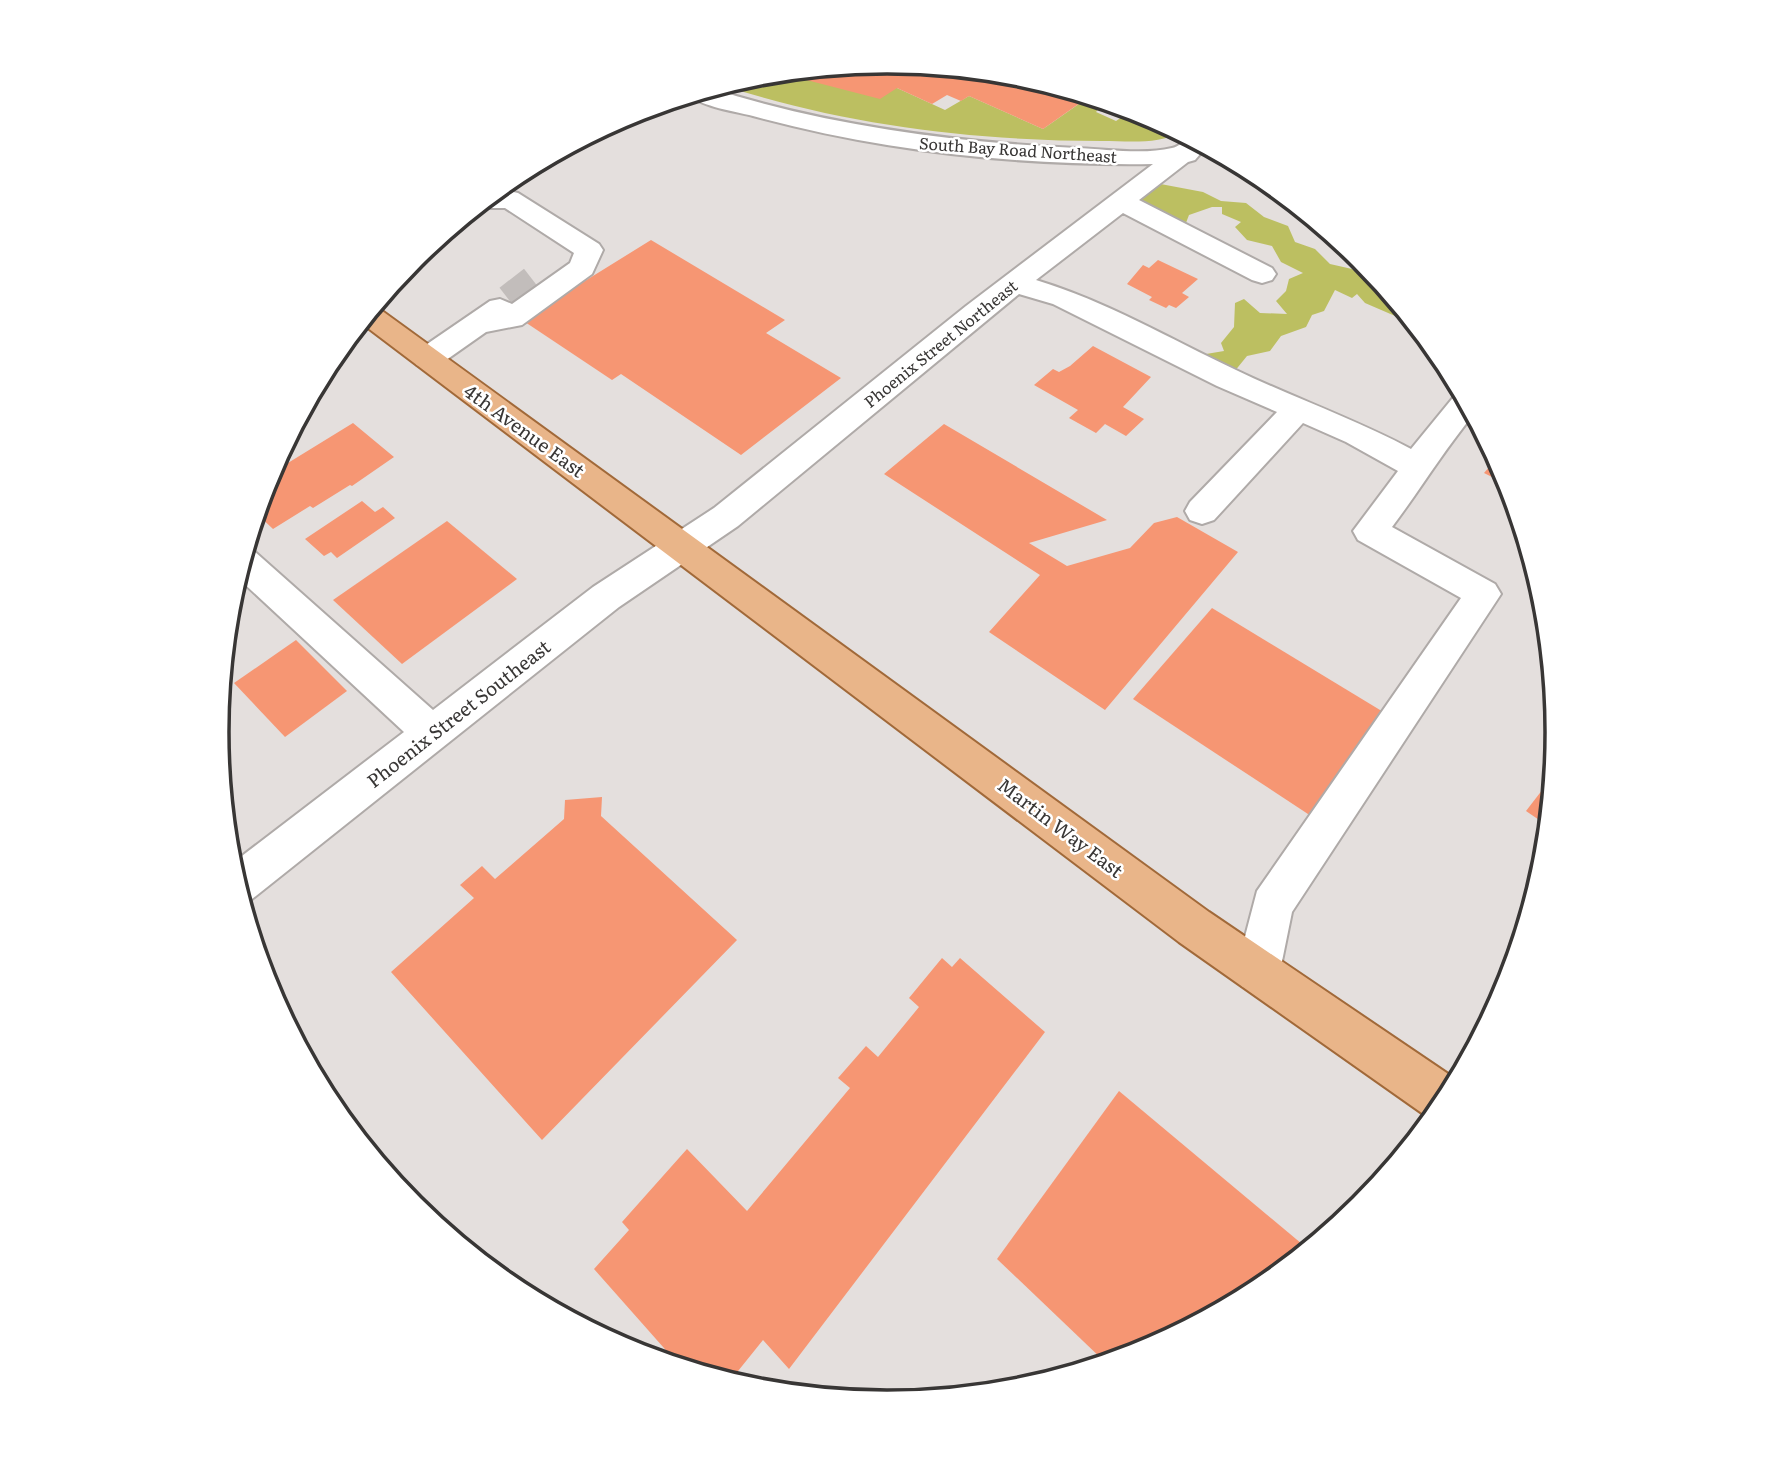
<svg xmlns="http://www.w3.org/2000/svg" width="1774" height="1463" viewBox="0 0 1774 1463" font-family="Literata,serif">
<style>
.green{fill:#bcbf61}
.building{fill:#f69673}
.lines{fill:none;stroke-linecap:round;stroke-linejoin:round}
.minor-tunnel{stroke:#c2bdbb;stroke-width:31;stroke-dasharray:31 16;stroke-linecap:butt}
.minor-casing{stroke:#afaaa8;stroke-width:4}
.major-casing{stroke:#a16939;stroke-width:4}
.minor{fill:#fff;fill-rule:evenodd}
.major{fill:#e9b589;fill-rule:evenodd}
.labels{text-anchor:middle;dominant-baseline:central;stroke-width:5;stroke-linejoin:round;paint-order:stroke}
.far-street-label{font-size:16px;fill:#383635;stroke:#fff}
.street-label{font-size:19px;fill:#383635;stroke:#fff}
.rim{fill:none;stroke:#383635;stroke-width:3.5}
</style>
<rect width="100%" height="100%" fill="#e4dfdd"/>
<g class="green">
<path d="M786,71L897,88L945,110L969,96L1043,129L1086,99L1101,106L1096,112L1116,121L1134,109L1181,132C1158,145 1128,141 1102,141C975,141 843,125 722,85L757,74Z"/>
<path d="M1134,179L1203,192L1221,201L1246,203L1264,217L1288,226L1295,242L1315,249L1330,264L1352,269L1372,286L1387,290L1416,325L1365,303L1357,294L1352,298L1335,290L1324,311L1312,315L1306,327L1281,336L1270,351L1247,356L1234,372L1209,362L1206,354L1224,351L1221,343L1234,327L1235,303L1244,299L1260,313L1287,314L1276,301L1286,291L1289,279L1303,273L1281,262L1272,246L1247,240L1235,227L1241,222L1222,214V207H1212L1189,215L1184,228C1159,234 1141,227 1122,211L1119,188Z"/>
</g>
<g class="building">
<polygon points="887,61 1018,74 1090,96 1043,129 969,96 961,101 947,95 932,104 897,88 880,99 791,76 786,71"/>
<polygon points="651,240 785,320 766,333 841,378 741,455 621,374 612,380 522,320"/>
<polygon points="1158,260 1198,279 1182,293 1189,297 1176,308 1169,305 1166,308 1149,300 1152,297 1127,284 1143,265 1149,268"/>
<polygon points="1093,346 1151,377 1123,407 1144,419 1126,436 1105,424 1096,433 1069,418 1078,410 1034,385 1053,369 1059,372 1070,366"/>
<polygon points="353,423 394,457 352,486 350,485 313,508 310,506 273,529 256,513 266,482 274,477 270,474"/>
<polygon points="944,424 1107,520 1029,543 1067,566 1130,548 1154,523 1177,517 1238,552 1105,710 989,632 1040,575 884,474"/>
<polygon points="1497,458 1506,475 1511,491 1503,487 1506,484 1484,473"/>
<polygon points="362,501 375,512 383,507 395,518 337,558 331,552 324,556 305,539"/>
<polygon points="447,521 517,579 402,664 333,600"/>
<polygon points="1212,608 1385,713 1311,816 1133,699"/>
<polygon points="296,640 347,691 285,737 234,683"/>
<polygon points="1553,776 1548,826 1526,811"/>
<polygon points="602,797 601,816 737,940 542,1140 391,972 474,898 460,885 482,866 495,879 564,819 565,800"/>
<polygon points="942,958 952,967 960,958 1045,1032 789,1369 763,1340 730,1381 679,1365 594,1269 629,1230 622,1222 687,1149 747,1211 850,1088 838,1078 866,1046 878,1057 919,1007 909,998"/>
<polygon points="1119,1091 1308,1249 1259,1289 1143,1351 1105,1362 997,1259"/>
</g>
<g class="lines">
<polyline class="minor-tunnel" points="509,300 540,276"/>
<g class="minor-casing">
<g id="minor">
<path d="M710,88C829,126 952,142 1076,148C1106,149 1143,155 1172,148C1178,147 1184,141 1189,137L1207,146L1195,160L1188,162L1139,200L1272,268L1276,274L1272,280L1262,283L1252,280L1123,213L1036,280C1106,301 1170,339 1236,370C1294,398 1355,419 1411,449L1456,394L1462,393L1474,414C1444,450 1420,490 1392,527L1495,584L1501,594L1292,912L1280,971L1274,986L1258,993L1242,986L1236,971L1257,891L1461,598L1358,540L1353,531L1398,471L1346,442L1303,423L1214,520L1202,524L1190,520L1185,511L1190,502L1277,412L1217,386L1053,304L1019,294L738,526L619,607L252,899L242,903L230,865L404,732L237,577L245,549L254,551L433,710L593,587L714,508L966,306L1153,164C1019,166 882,151 753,116C733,111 704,107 688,95Z"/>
<polygon points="509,191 518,193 599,244 603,250 592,274 522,325 486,332 439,365 428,368 417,365 413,358 417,351 490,301 500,299 512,304 570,263 574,253 505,208 483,208 480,203 490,195"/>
</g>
</g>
<g class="major-casing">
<polygon id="major" points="374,305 1209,912 1457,1080 1432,1119 1429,1118 1179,942 360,322"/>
</g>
<use href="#minor" class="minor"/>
<use href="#major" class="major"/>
</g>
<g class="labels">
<g class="far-street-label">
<text transform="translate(1018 149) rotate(4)">South Bay Road Northeast</text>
<text transform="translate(940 343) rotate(-39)">Phoenix Street Northeast</text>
</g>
<g class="street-label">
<text transform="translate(525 430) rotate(36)">4th Avenue East</text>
<text transform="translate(458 713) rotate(-38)">Phoenix Street Southeast</text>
<text transform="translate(1061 827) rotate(37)">Martin Way East</text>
</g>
</g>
<path d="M0 0H1774V1463H0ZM229 732a658 658 0 1 1 1316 0a658 658 0 1 1-1316 0Z" fill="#fff" fill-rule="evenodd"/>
<path class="rim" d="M229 732a658 658 0 1 1 1316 0a658 658 0 1 1-1316 0Z"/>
</svg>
